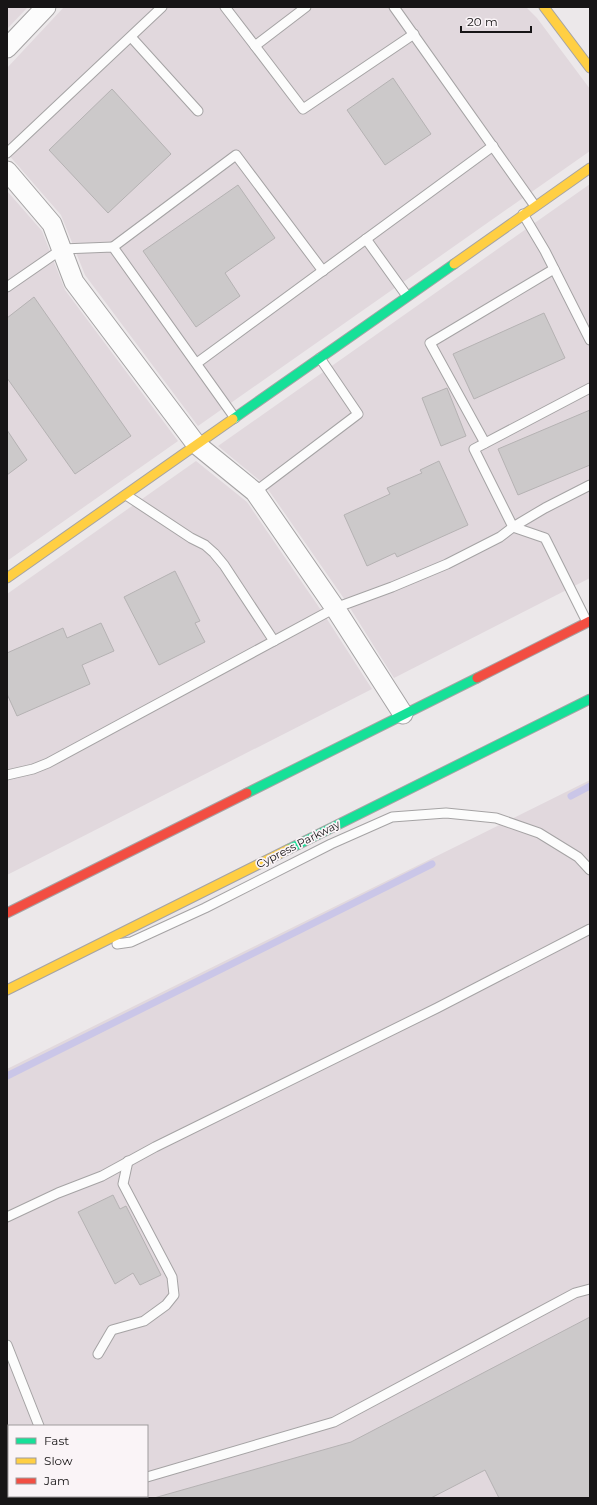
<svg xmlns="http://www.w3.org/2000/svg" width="597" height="1505" viewBox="0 0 597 1505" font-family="Montserrat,sans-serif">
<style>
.built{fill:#e1d8dd;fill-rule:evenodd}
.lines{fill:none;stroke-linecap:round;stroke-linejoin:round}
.stream{stroke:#cac6e8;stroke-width:7}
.building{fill:#ccc9ca;stroke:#b5b2b3}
.lane-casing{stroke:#a5a3a4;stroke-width:11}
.street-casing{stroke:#a5a3a4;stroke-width:21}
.fast-casing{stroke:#a5a3a4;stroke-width:11}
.slow-casing{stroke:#a5a3a4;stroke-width:11}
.jam-casing{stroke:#a5a3a4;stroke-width:11}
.lane{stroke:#fcfcfc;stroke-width:9}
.street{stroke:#fcfcfc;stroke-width:19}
.fast{stroke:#16e098;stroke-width:9}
.slow{stroke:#ffcf43;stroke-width:9}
.jam{stroke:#f24e42;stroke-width:9}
.labels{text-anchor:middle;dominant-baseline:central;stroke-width:3.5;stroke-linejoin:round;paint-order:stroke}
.street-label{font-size:11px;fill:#171516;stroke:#faf4f7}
</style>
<rect width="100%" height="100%" fill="#ece8ea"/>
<g class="built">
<polygon points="7,7 28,7 7,29"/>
<polygon points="64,7 526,7 537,18 590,89 590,151 198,426 85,275 61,215 7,153 7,68"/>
<polygon points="590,184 590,578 394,678 345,600 265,485 218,446"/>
<polygon points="7,191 42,231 65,290 178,441 7,561"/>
<polygon points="196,461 247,502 325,616 372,689 7,875 7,594"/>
<path d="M590,780V1498H7V1069ZM9,1426H147V1496H9Z"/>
</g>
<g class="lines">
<g class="stream">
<polyline points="571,796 590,786"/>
<polyline points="7,1076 432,864"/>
</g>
</g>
<g class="building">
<polygon points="393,78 431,134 385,165 347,110"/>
<polygon points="112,89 171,154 108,213 49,150"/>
<polygon points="238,185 275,238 225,273 240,296 196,327 143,251"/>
<polygon points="34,297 131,436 75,474 7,378 7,318"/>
<polygon points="544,313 565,358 474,399 453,354"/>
<polygon points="447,388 466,436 441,446 422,398"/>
<polygon points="590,410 590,465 518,495 498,449"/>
<polygon points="7,430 27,460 7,475"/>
<polygon points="439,461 468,525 397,557 395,553 367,566 344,515 390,494 387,488 422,473 420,470"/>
<polygon points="175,571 200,621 195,623 205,642 159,665 124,597"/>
<polygon points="101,623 114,651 82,665 90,684 17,716 7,694 7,653 63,628 67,638"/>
<polygon points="113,1195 120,1209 126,1206 161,1275 140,1285 133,1273 115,1284 78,1212"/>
<polygon points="590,1317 590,1498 499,1498 485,1470 431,1498 154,1498 351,1442"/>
</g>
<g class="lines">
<g class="lane-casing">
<g id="lane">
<polyline points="225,7 255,46 306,7"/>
<polyline points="394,7 535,206"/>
<polyline points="131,37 198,111"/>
<polyline points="255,46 303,109 414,34"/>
<polyline points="7,153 162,7"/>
<polyline points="523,214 545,251 590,340"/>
<polyline points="366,239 407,296"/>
<polyline points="113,247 236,155 323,271"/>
<polyline points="7,287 62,249 113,247 235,418"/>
<polyline points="197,363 493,146"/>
<polyline points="485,443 430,343 554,269"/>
<polyline points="255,492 358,414 320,358"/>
<polyline points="126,495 191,538 205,545 214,553 224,565 274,641"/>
<polyline points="587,622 545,538 513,527 474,449 590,388"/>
<polyline points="7,775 33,769 48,763 335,608 392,587 447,564 500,537 513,527 545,508 590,485"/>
<polyline points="117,944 131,942 205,908 331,844 392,817 446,813 496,818 539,833 578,857 590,870"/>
<polyline points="7,1217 58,1193 102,1176 155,1147 437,1008 590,929"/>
<polyline points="7,1345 39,1426"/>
<polyline points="98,1354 112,1330 144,1321 166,1305 174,1295 172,1277 123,1184 128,1161"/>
<polyline points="147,1477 334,1422 575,1293 590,1289"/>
<polyline points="66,1496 67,1498"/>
<polyline points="77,1498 84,1496"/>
</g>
</g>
<g class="street-casing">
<g id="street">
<polyline points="7,48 46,7"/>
<polyline points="7,171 52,224 74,282 196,444 255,492 335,608 403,714"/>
</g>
</g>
<g class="fast-casing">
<g id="fast">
<polyline points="233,419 454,264"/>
<polyline points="247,793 477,678"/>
<polyline points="289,849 590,699"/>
</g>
</g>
<g class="slow-casing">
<g id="slow">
<polyline points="544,7 590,68"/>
<polyline points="454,264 590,168"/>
<polyline points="7,578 233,419"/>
<polyline points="7,990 289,849"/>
</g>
</g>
<g class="jam-casing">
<g id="jam">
<polyline points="477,678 590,621"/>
<polyline points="7,913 247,793"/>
</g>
</g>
<use href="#lane" class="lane"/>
<use href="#street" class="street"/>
<use href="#fast" class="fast"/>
<use href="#slow" class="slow"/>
<use href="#jam" class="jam"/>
</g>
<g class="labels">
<g class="street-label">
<text transform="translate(298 844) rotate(-27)">Cypress Parkway</text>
</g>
</g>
<rect width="597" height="1505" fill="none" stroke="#171516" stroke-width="16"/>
<rect x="8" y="1425" width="140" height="72" fill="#faf4f7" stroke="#9f9b9d"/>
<rect x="16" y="1438" width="20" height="6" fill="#16e098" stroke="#9f9b9d"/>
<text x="44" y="1445" font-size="12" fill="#171516">Fast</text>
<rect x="16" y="1458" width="20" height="6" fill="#ffcf43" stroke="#9f9b9d"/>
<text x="44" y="1465" font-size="12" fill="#171516">Slow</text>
<rect x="16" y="1478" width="20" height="6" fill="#f24e42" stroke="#9f9b9d"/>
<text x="44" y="1485" font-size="12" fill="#171516">Jam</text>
<path d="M461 26v6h70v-6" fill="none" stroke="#171516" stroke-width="2"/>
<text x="467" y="26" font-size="12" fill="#171516" stroke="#faf4f7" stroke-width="3" paint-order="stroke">20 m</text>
</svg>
